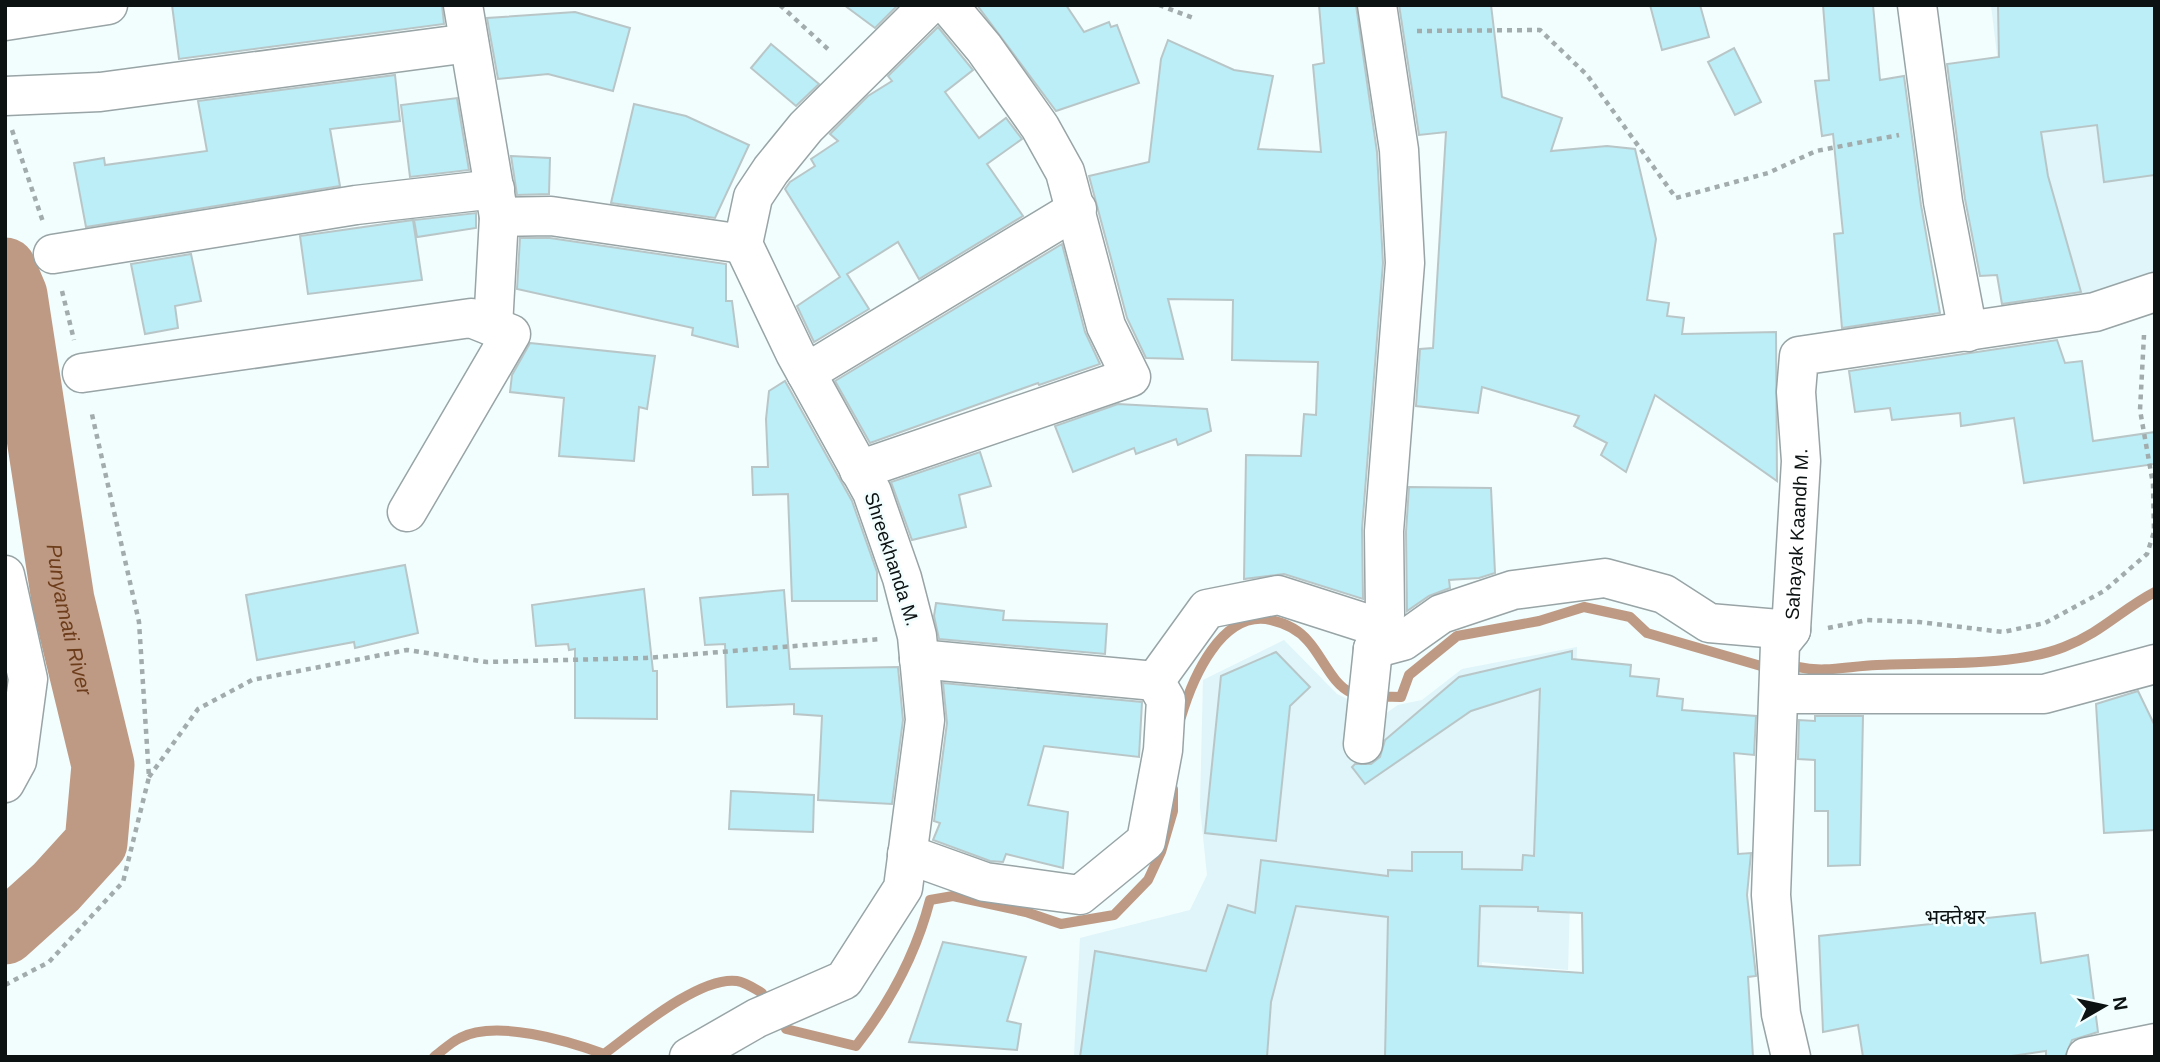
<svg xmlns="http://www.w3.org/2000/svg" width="2160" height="1062" viewBox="0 0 2160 1062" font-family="Arial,'Noto Sans Devanagari',sans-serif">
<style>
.built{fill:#dff5f9}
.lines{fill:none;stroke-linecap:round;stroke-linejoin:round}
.stream{stroke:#be9a84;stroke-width:10}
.river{stroke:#be9a84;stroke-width:63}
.building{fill:#bbeef6;stroke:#b9c6c8;stroke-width:2;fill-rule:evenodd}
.minor-casing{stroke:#98a4a5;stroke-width:41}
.path{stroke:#a3acac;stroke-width:4.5;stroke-dasharray:5 5;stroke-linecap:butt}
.minor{stroke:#fff;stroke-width:38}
.labels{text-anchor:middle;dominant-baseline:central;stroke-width:5;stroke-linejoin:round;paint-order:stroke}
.street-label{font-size:19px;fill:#0c1111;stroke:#f2fdfe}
.water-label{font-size:21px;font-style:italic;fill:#6d3d1b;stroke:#f2fdfe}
.neighbourhood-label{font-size:21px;fill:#0c1111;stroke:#f2fdfe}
</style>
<rect width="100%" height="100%" fill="#f2fdfe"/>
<g class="built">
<polygon points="1991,5 2126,5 2155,55 2155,283 2050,315 2015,203"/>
<polygon points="1284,640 1337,694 1382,716 1398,705 1422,700 1462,669 1577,647 1568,970 1482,962 1478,1057 1074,1057 1080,938 1190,910 1207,875 1200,807 1203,680"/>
</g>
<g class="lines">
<g class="stream">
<path d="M1798,667C1825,673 1849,666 1877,665C1932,662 2014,667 2064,647C2101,633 2122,609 2155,592"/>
<path d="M1181,717C1192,680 1221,609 1271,620C1284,623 1299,630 1308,641C1322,656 1333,686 1352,693C1365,699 1386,696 1401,697L1409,675L1457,636L1539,621L1584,607L1630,617L1647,633L1761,666"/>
<path d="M786,1029L856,1046C891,1001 916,954 930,900L953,896L1026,912L1061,924L1114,915L1148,880L1161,852L1173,811V789"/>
<path d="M434,1057C442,1051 451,1042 460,1038C496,1019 568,1041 604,1054C634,1032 699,976 737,981C745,982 755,989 762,993"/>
</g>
<path class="river" id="s1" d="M5,269L16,295L63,600L103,765L96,843L56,887L5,933"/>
</g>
<g class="building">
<polygon points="172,5 442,5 444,24 179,59"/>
<polygon points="844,5 898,5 875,28"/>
<polygon points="977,5 1066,5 1084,32 1109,22 1111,27 1117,25 1139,83 1056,111"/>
<polygon points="1319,5 1356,5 1377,152 1383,263 1362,529 1363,599 1284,574 1244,579 1246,455 1301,456 1304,414 1316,415 1318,362 1232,360 1233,300 1168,299 1183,359 1146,358 1127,318 1089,176 1149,162 1161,59 1168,40 1234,70 1273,76 1258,149 1321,152 1313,65 1324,63"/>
<polygon points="1399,5 1491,5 1502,97 1562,118 1551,151 1607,146 1635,149 1656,239 1647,300 1669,303 1667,316 1684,318 1682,334 1776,332 1777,481 1655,395 1626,472 1601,455 1607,443 1574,426 1579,416 1482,387 1478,413 1416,406 1420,349 1433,348 1446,132 1419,135"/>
<polygon points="1650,5 1700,5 1709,37 1662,50"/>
<polygon points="1823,5 1873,5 1880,80 1904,76 1921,205 1940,313 1842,328 1834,234 1843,233 1833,134 1822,136 1815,81 1829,80"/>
<polygon points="1998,5 2155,5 2155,175 2104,182 2097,125 2041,132 2048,176 2081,292 2002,304 1997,275 1980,276 1965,199 1947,64 1999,57"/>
<polygon points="575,12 630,28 613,91 548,74 498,79 487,18"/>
<polygon points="938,27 973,70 945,92 979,138 1006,118 1022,139 987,164 1023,216 919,279 898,242 847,274 869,309 814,342 797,306 840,277 785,189 790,182 815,166 811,159 838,141 830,134 868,96 892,81 888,76"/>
<polygon points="771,44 819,84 796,106 751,68"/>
<polygon points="1734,48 1761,102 1735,115 1708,62"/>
<polygon points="395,75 400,121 330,129 340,186 86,227 74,163 104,158 105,165 207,151 198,101"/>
<polygon points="457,98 469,170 410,177 401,105"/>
<polygon points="634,104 686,116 749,145 715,218 611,203"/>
<polygon points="511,156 550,158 549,194 517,195"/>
<polygon points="476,213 476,228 417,237 414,220"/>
<polygon points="413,220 422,280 308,294 300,236"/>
<polygon points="520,238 550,238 726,264 726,301 732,301 738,347 692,335 693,328 517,289"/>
<polygon points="1062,244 1085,332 1100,364 1039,385 1038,383 870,443 835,381"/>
<polygon points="191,254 201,301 175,306 178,328 145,334 131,264"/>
<polygon points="2057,340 2065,363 2082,361 2093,441 2155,432 2155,464 2024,483 2014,418 1961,426 1960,413 1892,420 1890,408 1855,412 1849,371"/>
<polygon points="530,343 655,356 647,409 639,407 634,461 559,456 564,398 510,392 512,375"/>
<polygon points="785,381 852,501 877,572 877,601 792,601 788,494 753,495 752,467 768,467 766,419 769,391"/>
<polygon points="1118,404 1207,409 1211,431 1178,445 1176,439 1136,454 1134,448 1073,472 1055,426"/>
<polygon points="980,452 991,486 959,495 966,527 912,540 891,482"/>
<polygon points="1409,487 1491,488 1495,573 1479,578 1449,580 1450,588 1429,596 1407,611 1406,532"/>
<polygon points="405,565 418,633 355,648 354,642 257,660 246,595"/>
<polygon points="644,589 653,671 657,671 657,719 575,718 575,649 569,650 568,644 536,646 532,605"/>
<polygon points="784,590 790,669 898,667 903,720 892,804 818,800 822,716 794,714 794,704 727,707 725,644 705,645 700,598"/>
<polygon points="936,603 1004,611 1003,620 1107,624 1105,654 939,639 934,616"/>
<path d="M1572,651V659L1631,665L1630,676L1659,679L1657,696L1683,699L1682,710L1756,716L1754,755L1734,753L1738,854L1751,853L1747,895L1756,976L1748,977L1753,1057H1385L1388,917L1296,906L1271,1002L1267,1057H1080L1095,951L1206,971L1228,905L1255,913L1261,860L1388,876V870L1412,871V852H1462V869L1522,870L1523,855L1534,856L1540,689L1471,711L1365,784L1352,767L1355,764H1371L1380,757L1385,740L1459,677ZM1480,906L1538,907V911L1582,913L1583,973L1478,966Z"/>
<polygon points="1276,652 1310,687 1290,706 1276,841 1205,833 1221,676"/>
<polygon points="943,683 1142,702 1139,757 1044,746 1028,805 1068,812 1063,868 1006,854 1003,862 990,861 933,840 940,823 934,821 947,723"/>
<polygon points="2138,691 2155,726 2155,830 2104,833 2096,704"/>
<polygon points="1815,716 1863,716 1860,865 1828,866 1828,811 1815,811 1815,760 1798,759 1799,720 1815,721"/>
<polygon points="731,791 814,795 813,832 729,829"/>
<polygon points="2035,913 2041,963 2088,955 2098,1032 2072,1040 2065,1057 2046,1057 2046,1051 2005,1057 1863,1057 1858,1025 1823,1032 1819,936"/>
<polygon points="943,942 1026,957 1007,1021 1021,1024 1017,1050 909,1042"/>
</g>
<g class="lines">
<g class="minor-casing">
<g id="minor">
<polyline points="463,5 499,217 551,216 743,244"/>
<polyline points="1917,5 1943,202 1968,332"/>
<polyline points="5,21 108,5"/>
<polyline points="5,96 100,92 469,43"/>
<polyline points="53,254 356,205 495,189"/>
<polyline points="493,327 499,217"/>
<polyline points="82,373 471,318 511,334 407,512"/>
<polyline points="806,373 1077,209"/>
<polyline points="859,470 1131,377 1106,326 1065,172 1040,127 984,48 948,5"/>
<polyline points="5,575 28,679 17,761 5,783"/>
<path id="s2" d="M1373,649L1403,641L1441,614L1513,590L1605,578L1664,594L1709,623L1791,630L1801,461L1796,392L1799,356L2095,312L2155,292"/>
<polyline points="919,659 1155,681"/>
<polyline points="1155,681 1207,609 1278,595 1381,628"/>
<polyline points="1781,694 2044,694 2155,664"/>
<polyline points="1363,744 1373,649 1385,615 1384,531 1405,263 1399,150 1377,5"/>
<polyline points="907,854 985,882 1080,895 1146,841 1163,750 1166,700 1155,681"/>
<polyline points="689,1057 757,1018 844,980 903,888 925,720 917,636 902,578 872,492 795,353 743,244 753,197 771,170 806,127 929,5"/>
<polyline points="1791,1057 1781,1014 1771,895 1780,644 1791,630"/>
<polyline points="2086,1057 2155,1043"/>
</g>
</g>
<g class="path">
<polyline points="780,5 830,51"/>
<polyline points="1159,5 1196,19"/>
<polyline points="1417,31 1540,30 1587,75 1676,198 1768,173 1816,151 1899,135"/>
<polyline points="12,130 43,222"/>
<polyline points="62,291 74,340"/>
<polyline points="1828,628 1867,620 1919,622 2003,632 2045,623 2104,591 2147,554 2154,532 2153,484 2140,410 2144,335"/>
<polyline points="149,777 198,709 252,680 407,650 487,662 646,658 881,639"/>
<polyline points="5,985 49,962 123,882 149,777 139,622 91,410"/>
</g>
<use href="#minor" class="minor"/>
</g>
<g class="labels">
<g class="street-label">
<text stroke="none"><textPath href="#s2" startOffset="539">Sahayak Kaandh M.</textPath></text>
<text transform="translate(892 559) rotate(72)">Shreekhanda M.</text>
</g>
<g class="water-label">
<text stroke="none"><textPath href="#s1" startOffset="357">Punyamati River</textPath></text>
</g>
<g class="neighbourhood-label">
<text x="1955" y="916">भक्तेश्वर</text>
</g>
</g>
<rect width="2160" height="1062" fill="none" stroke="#0c1111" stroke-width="14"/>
<g transform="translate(2104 1006) rotate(81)" stroke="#f2fdfe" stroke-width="5" paint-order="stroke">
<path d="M0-5L12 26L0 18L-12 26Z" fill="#0c1111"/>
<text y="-10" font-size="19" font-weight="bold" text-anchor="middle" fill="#0c1111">N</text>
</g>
</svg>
